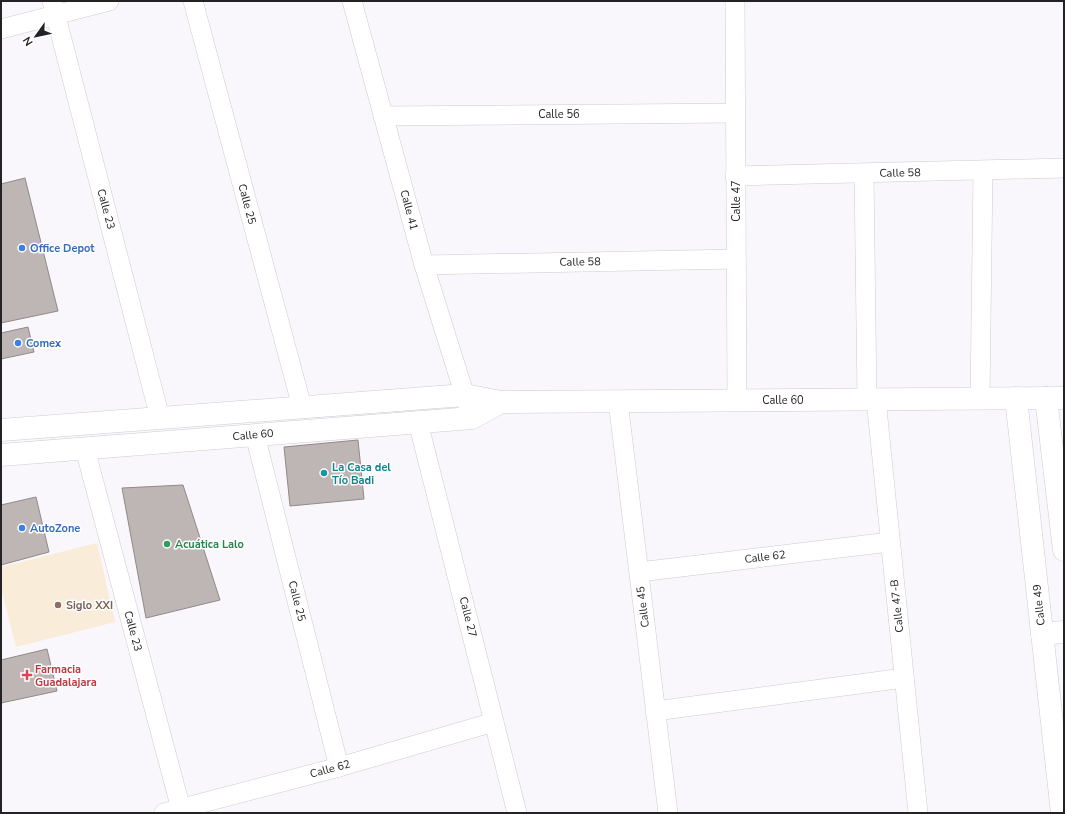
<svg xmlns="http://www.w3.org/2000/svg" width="1065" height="814" viewBox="0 0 1065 814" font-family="'Nunito Sans',sans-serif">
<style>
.education{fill:#f9ecd8}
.building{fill:#bdb6b5;stroke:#918a89}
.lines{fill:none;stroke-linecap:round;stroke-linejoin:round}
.minor-casing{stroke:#cecbd1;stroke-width:20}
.tertiary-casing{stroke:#cecbd1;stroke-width:23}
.minor{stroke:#fff;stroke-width:19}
.tertiary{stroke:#fff;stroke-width:22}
.shop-dot{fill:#3f7fe0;stroke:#fff;stroke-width:1.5}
.culture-dot{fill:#0f9aa8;stroke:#fff;stroke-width:1.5}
.leisure-dot{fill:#2e9e5b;stroke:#fff;stroke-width:1.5}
.education-dot{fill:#8d6e63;stroke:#fff;stroke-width:1.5}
.health-dot{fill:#e0444e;stroke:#fff;stroke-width:1.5}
.labels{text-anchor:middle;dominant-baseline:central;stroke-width:3;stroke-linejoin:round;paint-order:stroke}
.street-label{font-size:11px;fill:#232224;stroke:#fff}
.shop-label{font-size:11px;font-weight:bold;fill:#366cbe;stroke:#fff;text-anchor:start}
.culture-label{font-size:11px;font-weight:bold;fill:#0d838f;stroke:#fff;text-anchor:start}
.leisure-label{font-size:11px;font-weight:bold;fill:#27864d;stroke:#fff;text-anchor:start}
.education-label{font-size:11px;font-weight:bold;fill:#785e54;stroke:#fff;text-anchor:start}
.health-label{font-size:11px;font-weight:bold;fill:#be3a42;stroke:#fff;text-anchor:start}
</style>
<rect width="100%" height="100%" fill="#f9f6fc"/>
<polygon class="education" points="97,543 115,622 16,647 1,588 1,567"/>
<g class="building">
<polygon points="25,178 58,311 1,323 1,184"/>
<polygon points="28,327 34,352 1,359 1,333"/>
<polygon points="358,440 364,499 290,506 284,447"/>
<polygon points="183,485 220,600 146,618 122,488"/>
<polygon points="36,497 49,552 1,565 1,505"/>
<polygon points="47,649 57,691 1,703 1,660"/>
</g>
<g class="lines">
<g class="minor-casing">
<g id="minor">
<polyline points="52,1 160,418"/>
<polyline points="193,1 302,407"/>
<polyline points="352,1 424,265 469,409"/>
<polyline points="735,1 737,400"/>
<polyline points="1,29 109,1"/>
<polyline points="383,116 735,113"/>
<polyline points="864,174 867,399"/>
<polyline points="735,176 1064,168"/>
<polyline points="424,265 736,259"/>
<polyline points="980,398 983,171"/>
<polyline points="876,399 918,813"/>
<polyline points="618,401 668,813"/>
<polyline points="418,422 517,813"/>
<polyline points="255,435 339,767"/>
<polyline points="85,449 182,813"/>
<polyline points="639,572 890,542"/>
<polyline points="655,711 904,678"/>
<polyline points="164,813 339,767 494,722"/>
</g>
</g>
<g class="tertiary-casing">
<g id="tertiary">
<polyline points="1016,398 1062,813"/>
<polyline points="1046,398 1064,550"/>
<polyline points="1,430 465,395 501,402 1064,398"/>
<polyline points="1,455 472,418 501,402"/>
<polyline points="1042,634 1064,632"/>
</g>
</g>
<use href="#minor" class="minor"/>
<use href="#tertiary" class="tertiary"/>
</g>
<g class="shop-dot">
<circle cx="22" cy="248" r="4"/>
<circle cx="18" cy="343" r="4"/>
<circle cx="22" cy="528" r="4"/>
</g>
<circle class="culture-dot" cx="324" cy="473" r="4"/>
<circle class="leisure-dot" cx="167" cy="544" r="4"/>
<circle class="education-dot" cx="58" cy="605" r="4"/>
<path class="health-dot" d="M25 669h4v4h4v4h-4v4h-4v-4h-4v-4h4z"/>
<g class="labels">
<g class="street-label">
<text x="559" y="114">Calle 56</text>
<text transform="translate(900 173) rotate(-1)">Calle 58</text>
<text transform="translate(736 201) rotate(-90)">Calle 47</text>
<text transform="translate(247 204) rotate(75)">Calle 25</text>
<text transform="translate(106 209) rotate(75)">Calle 23</text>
<text transform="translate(409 210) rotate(75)">Calle 41</text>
<text transform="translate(580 262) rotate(-1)">Calle 58</text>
<text x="783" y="400">Calle 60</text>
<text transform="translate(253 435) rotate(-5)">Calle 60</text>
<text transform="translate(765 557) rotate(-7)">Calle 62</text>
<text transform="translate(297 601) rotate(76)">Calle 25</text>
<text transform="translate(1039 605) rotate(-96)">Calle 49</text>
<text transform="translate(897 606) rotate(-96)">Calle 47-B</text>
<text transform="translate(643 607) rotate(-97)">Calle 45</text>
<text transform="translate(468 617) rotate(76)">Calle 27</text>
<text transform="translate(133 631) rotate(75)">Calle 23</text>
<text transform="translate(330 769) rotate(-15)">Calle 62</text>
</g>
<g class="shop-label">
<text x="30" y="248">Office Depot</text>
<text x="26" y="343">Comex</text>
<text x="30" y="528">AutoZone</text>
</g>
<g class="culture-label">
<text x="332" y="467">La Casa del<tspan x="332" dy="13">Tío Badi</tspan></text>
</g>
<g class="leisure-label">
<text x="175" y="544">Acuática Lalo</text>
</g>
<g class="education-label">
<text x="66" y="605">Siglo XXI</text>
</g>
<g class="health-label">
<text x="35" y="669">Farmacia<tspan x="35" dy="13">Guadalajara</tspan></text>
</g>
</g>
<rect width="1065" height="814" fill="none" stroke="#232224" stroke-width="4"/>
<g transform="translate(36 36) rotate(237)" stroke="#ffffff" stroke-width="3" paint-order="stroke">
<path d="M0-3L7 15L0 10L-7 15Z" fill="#232224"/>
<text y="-6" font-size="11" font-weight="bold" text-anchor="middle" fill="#232224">N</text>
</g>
</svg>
